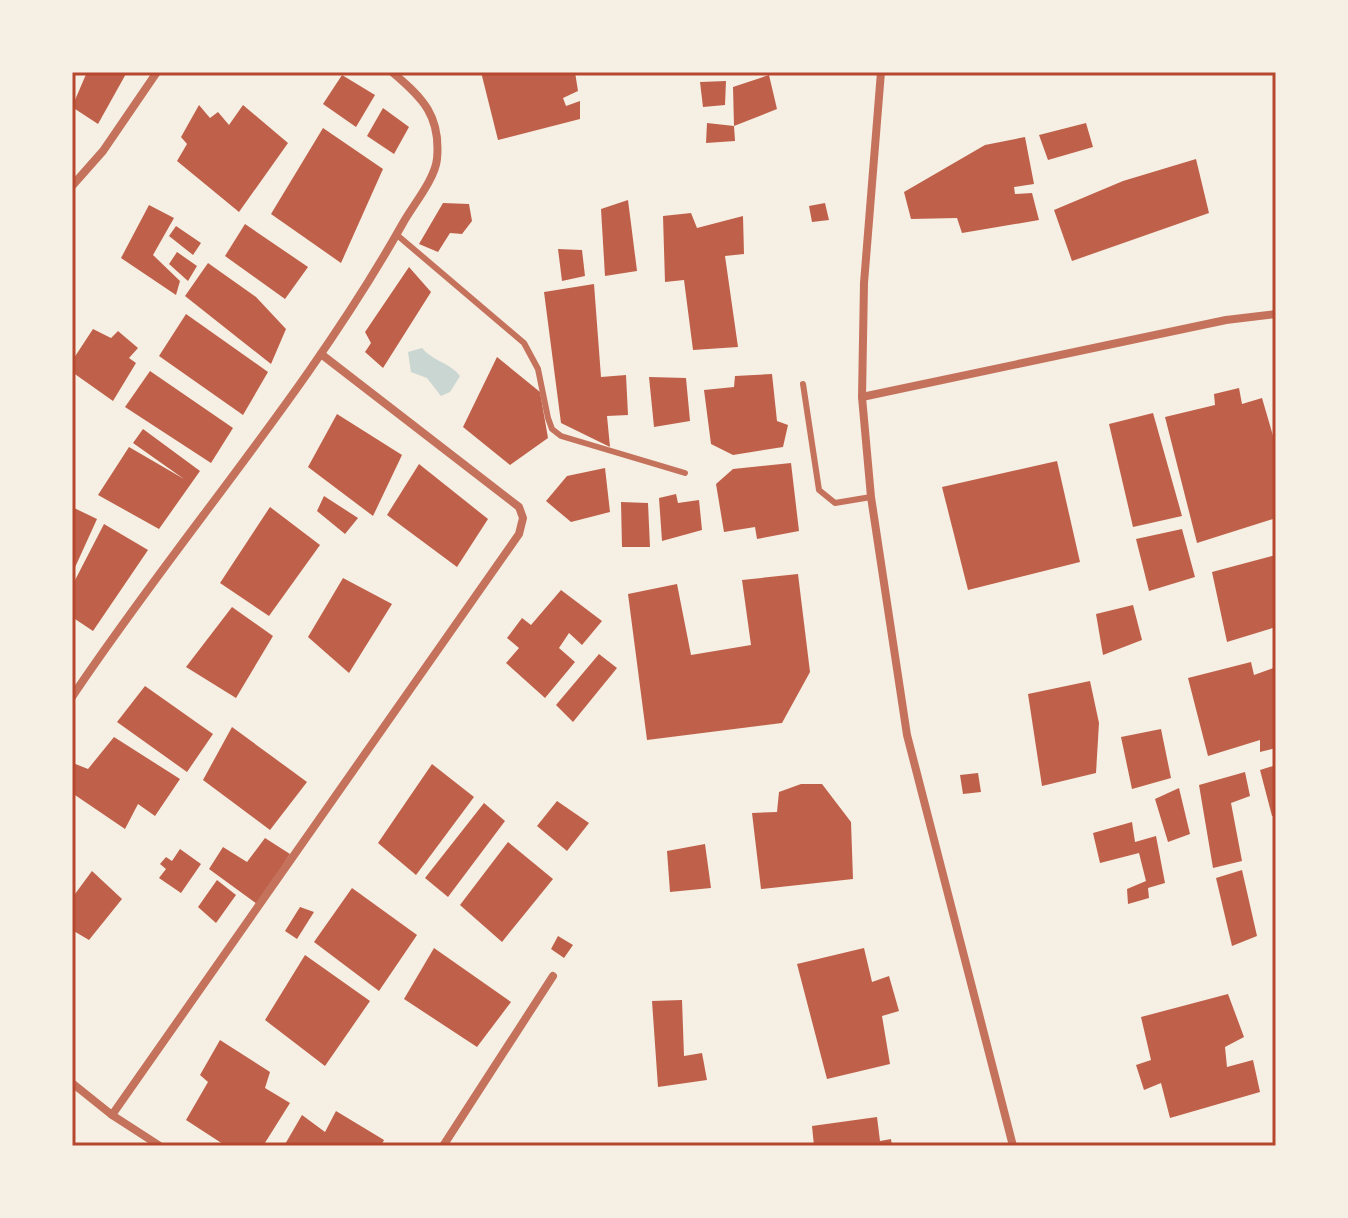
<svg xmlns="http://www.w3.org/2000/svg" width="1348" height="1218" viewBox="0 0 1348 1218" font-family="'Work Sans',sans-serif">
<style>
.water{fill:#c9d6d2}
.building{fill:#bf614a}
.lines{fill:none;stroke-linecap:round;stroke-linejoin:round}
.service{stroke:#c5725c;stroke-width:6}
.minor{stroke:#c5725c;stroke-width:8}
.neatline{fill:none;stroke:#b5482f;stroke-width:3}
</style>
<rect width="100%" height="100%" fill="#f6efe4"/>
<path class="water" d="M422,348C434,362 449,362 460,376L450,392L441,396L427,378L411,372L408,352Z"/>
<g class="building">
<polygon points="87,72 127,72 98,124 72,107"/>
<polygon points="481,72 575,72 578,91 563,98 566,106 580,101 580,119 498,140"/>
<polygon points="342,75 375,95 356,127 323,104"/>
<polygon points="769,75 777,109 734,126 733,87"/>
<polygon points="726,81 725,105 703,107 700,82"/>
<polygon points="199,105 210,118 218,112 229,125 243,105 288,143 239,212 177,161 187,144 181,137"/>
<polygon points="383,108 409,127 394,154 367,136"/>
<polygon points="707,123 734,126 735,141 706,143"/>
<polygon points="1086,123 1093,147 1048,160 1039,135"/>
<polygon points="323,128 383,169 341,263 271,214"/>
<polygon points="1025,137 1034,184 1014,187 1015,194 1032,193 1039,220 962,233 957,218 911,219 904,192 985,145"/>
<polygon points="1196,159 1209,213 1072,261 1054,210 1123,181"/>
<polygon points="628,200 637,271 605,276 601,209"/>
<polygon points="443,203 469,204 472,221 462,234 450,233 438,252 419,244"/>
<polygon points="825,203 829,220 812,222 809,206"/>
<polygon points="149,205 174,218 153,255 180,281 176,295 121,258"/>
<polygon points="691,213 697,228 743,216 744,254 725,256 738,347 693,350 684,280 665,282 663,216"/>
<polygon points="245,224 308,267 285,299 225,256"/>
<polygon points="176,226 201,243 193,255 169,236"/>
<polygon points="558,249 582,250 585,276 562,281"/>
<polygon points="177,252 197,266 188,281 169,264"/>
<polygon points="208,263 256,297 286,329 271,364 185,296"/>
<polygon points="409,267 431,292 383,368 365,352 371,343 365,332"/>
<polygon points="594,284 601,377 626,375 628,415 607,416 610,447 561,423 544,292"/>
<polygon points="186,314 268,372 243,415 159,356"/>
<polygon points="93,329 111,338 118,331 138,348 129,358 136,363 113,401 72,372 72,361"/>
<polygon points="497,357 540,392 548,438 510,465 463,427"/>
<polygon points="150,371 233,428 211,463 125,407"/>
<polygon points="772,374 777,421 788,425 783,447 733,455 711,444 704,390 734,387 735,376"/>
<polygon points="649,377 686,378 690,421 654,427"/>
<polygon points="1239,388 1242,404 1262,398 1276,446 1276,518 1197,543 1165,417 1215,405 1214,394"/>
<polygon points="1153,413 1182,516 1133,527 1109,424"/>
<polygon points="337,414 402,455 373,516 308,467"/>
<polygon points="143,429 200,471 159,529 98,495 129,447 184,479 133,443"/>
<polygon points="1057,461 1080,562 968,590 942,487"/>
<polygon points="791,463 799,531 757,539 755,527 724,532 716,484 733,469"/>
<polygon points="419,464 488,519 457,567 387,515"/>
<polygon points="605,468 610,512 571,522 546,501 567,476"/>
<polygon points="676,494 678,503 699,500 702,530 662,541 659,498"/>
<polygon points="324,496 358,518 345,534 317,511"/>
<polygon points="621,502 648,503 650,547 622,547"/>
<polygon points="72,507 97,519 72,574"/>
<polygon points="270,507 320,545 269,616 220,583"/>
<polygon points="104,524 148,550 93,631 72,617 72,586"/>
<polygon points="1182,529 1195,577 1149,591 1136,539"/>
<polygon points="1276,555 1276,627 1227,642 1212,572"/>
<polygon points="798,574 810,672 782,723 647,740 628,594 677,584 691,655 751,645 742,580"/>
<polygon points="343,578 392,604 349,673 308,637"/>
<polygon points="561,590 602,621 582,645 569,633 559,648 575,662 545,698 506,663 519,648 507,638 522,618 531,625"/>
<polygon points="1133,605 1142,640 1103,655 1096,614"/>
<polygon points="232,607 273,636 236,698 186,667"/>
<polygon points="599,654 617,668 573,722 556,705"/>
<polygon points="1251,662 1254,675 1276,667 1276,748 1260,752 1260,740 1208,756 1188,678"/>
<polygon points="1090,681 1099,723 1096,773 1042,786 1028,694"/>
<polygon points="145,686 213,734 187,772 117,722"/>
<polygon points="232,727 307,782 270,830 203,780"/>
<polygon points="1161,729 1171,778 1132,789 1121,737"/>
<polygon points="114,737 180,779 155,816 138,804 125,829 72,793 73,763 88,769"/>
<polygon points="432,764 474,797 416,875 378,843"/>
<polygon points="1276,765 1276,815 1272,816 1260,770"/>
<polygon points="1245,772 1250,796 1231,803 1242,861 1213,868 1199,785"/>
<polygon points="978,773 981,792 963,794 960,775"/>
<polygon points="801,784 822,784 851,822 853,879 761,889 752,813 777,812 779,792"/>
<polygon points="1179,788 1190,834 1168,842 1155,799"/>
<polygon points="557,801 589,823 567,851 537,826"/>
<polygon points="484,803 505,821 448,897 425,878"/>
<polygon points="1132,822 1135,842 1156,836 1165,883 1148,888 1149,898 1128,904 1127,889 1146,881 1139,853 1100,863 1093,833"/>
<polygon points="265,838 290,854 257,904 209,869 223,847 247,862"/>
<polygon points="508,842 553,879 502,942 460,905"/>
<polygon points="705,844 711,888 670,892 667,851"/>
<polygon points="180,849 201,864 181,893 159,878 166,869 160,864 166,857 172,861"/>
<polygon points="1242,870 1257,936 1232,946 1216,878"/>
<polygon points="92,871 122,899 89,940 72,930 72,898"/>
<polygon points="217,880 236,895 216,923 198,907"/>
<polygon points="352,888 417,935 379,991 314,942"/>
<polygon points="300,907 314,912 297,939 285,931"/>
<polygon points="558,936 573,945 564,958 551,949"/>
<polygon points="434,948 511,1002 477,1047 404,999"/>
<polygon points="864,948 872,982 889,976 899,1011 882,1016 890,1064 827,1079 797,964"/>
<polygon points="305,955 370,1001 325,1066 265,1020"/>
<polygon points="1228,994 1244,1037 1225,1047 1227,1067 1253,1060 1260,1092 1170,1118 1161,1083 1144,1090 1136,1065 1151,1060 1141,1017"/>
<polygon points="682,1000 684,1056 702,1053 707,1080 658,1087 652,1001"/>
<polygon points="220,1040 270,1072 265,1088 290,1103 263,1146 226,1146 186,1120 208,1082 200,1075"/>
<polygon points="336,1111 384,1140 381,1146 284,1146 302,1115 325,1132"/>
<polygon points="877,1117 880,1141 891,1139 892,1146 814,1146 812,1126"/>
</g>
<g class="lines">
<g class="service">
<polyline points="397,235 524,343 538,369 548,418 552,429 561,436 685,473"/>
<polyline points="803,384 819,490 835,503 871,497"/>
</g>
<g class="minor">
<polyline points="881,72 864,283 862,397 871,497 907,735 1013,1146"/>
<polyline points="72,186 103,151 157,72"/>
<polyline points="862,397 1226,320 1276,314"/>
<path d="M72,697C179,537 309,391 403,223C413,205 435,179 437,159C441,116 423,98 392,72"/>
<polyline points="72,1083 112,1115 519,534 523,518 519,507 321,354"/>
<polyline points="112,1115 160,1146"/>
<polyline points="443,1146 553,976"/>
</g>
</g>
<rect width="1348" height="1218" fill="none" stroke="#f6efe4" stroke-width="148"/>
<rect x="74" y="74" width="1200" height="1070" class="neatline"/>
</svg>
